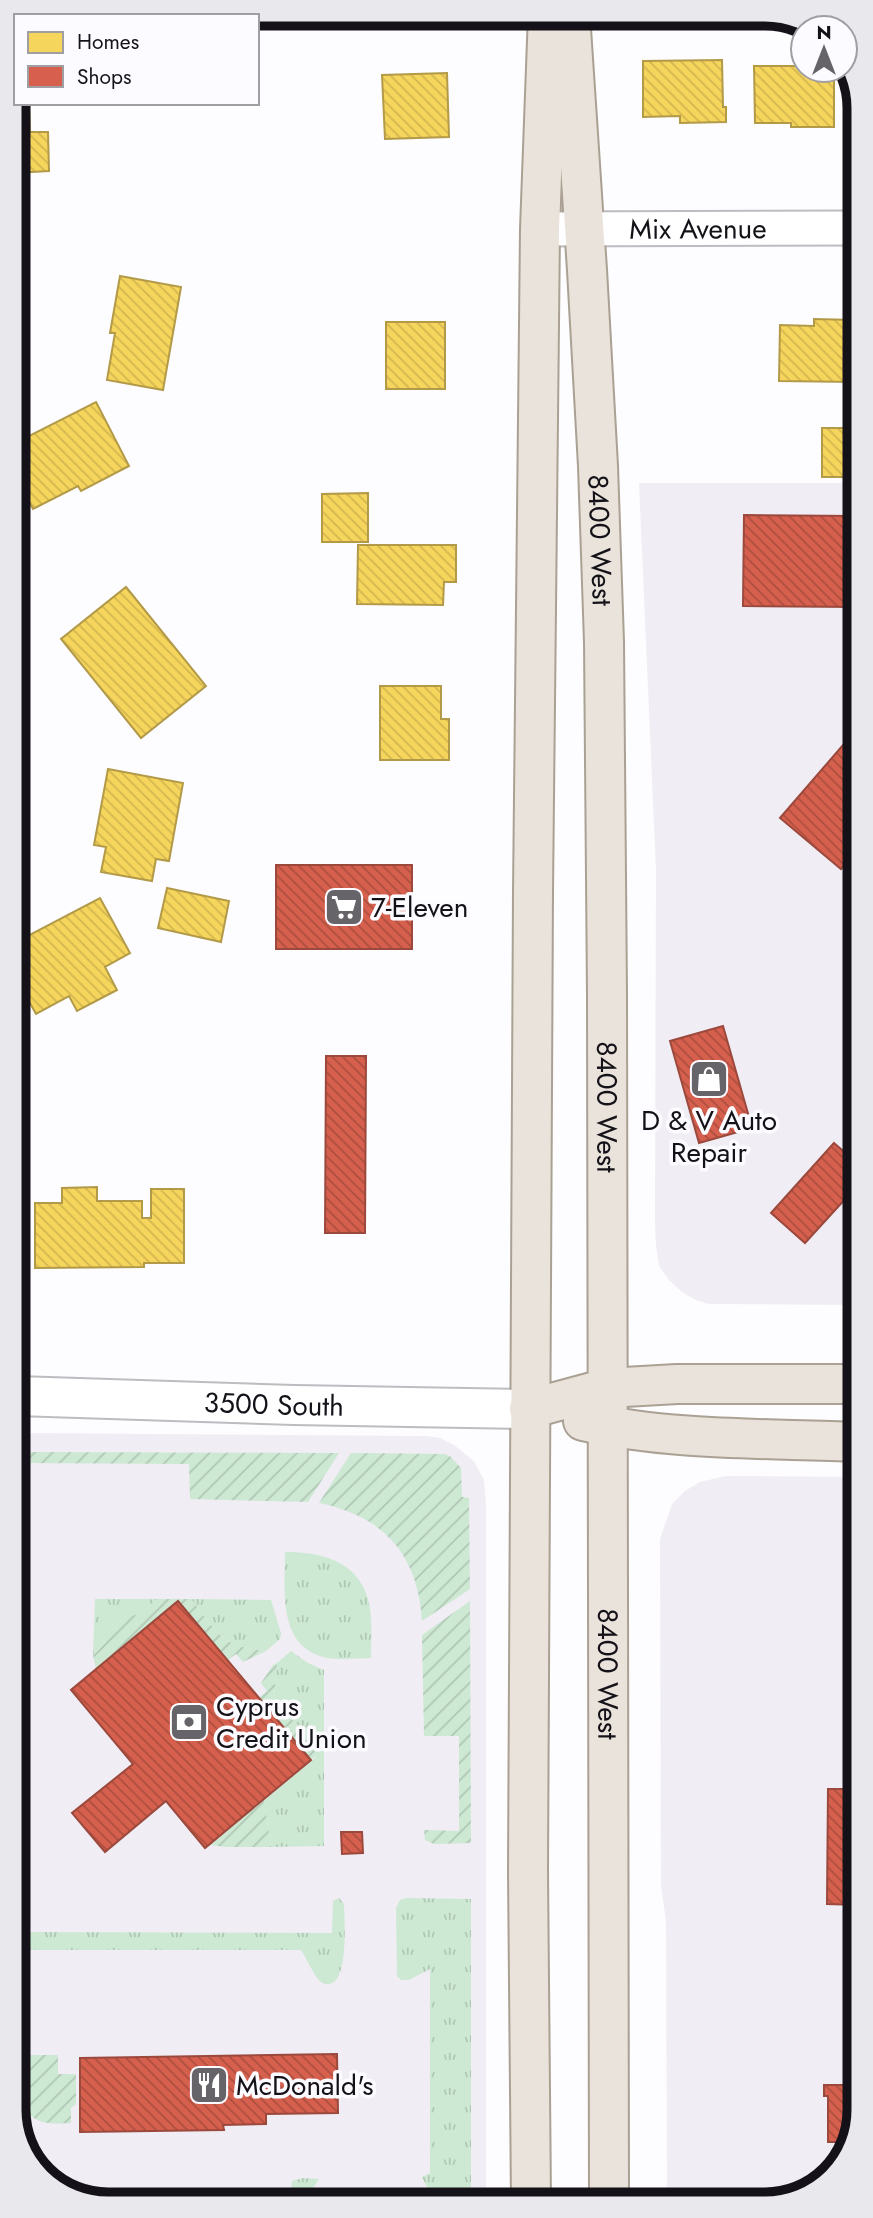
<svg xmlns="http://www.w3.org/2000/svg" width="873" height="2218" viewBox="0 0 873 2218" font-family="Jost,sans-serif">
<style>
.built{fill:#f0edf4}
.grass{fill:url(#grass-tufts)}
.garden{fill:url(#garden-furrows)}
.homes{fill:url(#homes-back-hatch);stroke:#b29a48;stroke-width:2}
.shops{fill:url(#shops-back-hatch);stroke:#9c493d;stroke-width:2}
.lines{fill:none;stroke-linecap:round;stroke-linejoin:round}
.street-casing{stroke:#bdbcc0;stroke-width:37}
.secondary-casing{stroke:#bdbcc0;stroke-width:42}
.primary-casing{stroke:#aaa194;stroke-width:42}
.street{stroke:#fff;stroke-width:33}
.secondary{stroke:#fff;stroke-width:38}
.primary{stroke:#e9e3db;stroke-width:38}
.labels{text-anchor:middle;dominant-baseline:central;stroke-width:7;stroke-linejoin:round;paint-order:stroke}
.street-label{font-size:28px;fill:#141218;stroke:#fcfbff}
.poi-label{font-size:28px;fill:#141218;stroke:#fcfbff;text-anchor:start}
.rim{fill:none;stroke:#141218;stroke-width:9}
</style>
<defs>
<pattern id="grass-tufts" width="24" height="20" patternUnits="userSpaceOnUse" patternTransform="scale(1.75)"><rect width="24" height="20" fill="#cde9d3"/><path d="M3 7l-1-3M5 7V3M7 7l1-3M15 17l-1-3M17 17v-4M19 17l1-3" fill="none" stroke="#afc7b4"/></pattern>
<pattern id="garden-furrows" width="10" height="10" patternUnits="userSpaceOnUse" patternTransform="scale(1.75)"><rect width="10" height="10" fill="#cde9d3"/><path d="M-1 1l2-2M0 10L10 0M9 11l2-2" fill="none" stroke="#afc7b4"/></pattern>
<pattern id="homes-back-hatch" width="6" height="6" patternUnits="userSpaceOnUse" patternTransform="scale(1.75)"><rect width="6" height="6" fill="#f6d55c"/><path d="M-1 5l2 2M0 0l6 6M5-1l2 2" fill="none" stroke="#d2b64f"/></pattern>
<pattern id="shops-back-hatch" width="6" height="6" patternUnits="userSpaceOnUse" patternTransform="scale(1.75)"><rect width="6" height="6" fill="#d6604d"/><path d="M-1 5l2 2M0 0l6 6M5-1l2 2" fill="none" stroke="#ac4e3f"/></pattern>
</defs>
<rect width="100%" height="100%" fill="#fdfcfe"/>
<g class="built">
<polygon points="639,483 855,483 857,1305 709,1304 696,1300 683,1293 669,1280 659,1266 656,1245 655,1223 656,869"/>
<polygon points="17,1433 426,1436 440,1438 454,1445 474,1461 484,1480 486,1506 486,2201 102,2204 51,2184 19,2140"/>
<polygon points="726,1476 857,1477 859,2110 840,2167 795,2199 667,2200 666,1921 661,1885 660,1539 672,1504 685,1491 700,1482"/>
</g>
<g class="grass">
<path d="M285,1552C320,1552 357,1560 368,1599C373,1617 371,1639 371,1658C357,1658 341,1660 327,1658C277,1647 285,1591 285,1552Z"/>
<polygon points="95,1599 157,1599 138,1616 101,1638 105,1643 93,1655"/>
<path d="M191,1599L271,1600L281,1633L280,1639L266,1651C254,1649 239,1648 228,1641C214,1633 202,1612 191,1599Z"/>
<polygon points="291,1651 308,1663 324,1670 324,1846 271,1847 264,1800 316,1757 316,1746 274,1699 277,1663"/>
<path d="M339,1898L344,1904C344,1916 351,1998 321,1982C315,1978 306,1957 301,1950H18V1932L332,1933L333,1901Z"/>
<polygon points="406,1898 471,1899 471,2201 426,2202 428,2189 422,2177 430,2173 430,1969 409,1980 401,1980 397,1976 396,1908 400,1900"/>
<polygon points="303,2178 319,2179 311,2191 312,2199 315,2202 299,2202 291,2189 292,2181"/>
</g>
<g class="garden">
<polygon points="17,1452 339,1453 308,1502 190,1499 189,1464 26,1463 26,1498 17,1498"/>
<path d="M351,1453L445,1454L451,1457L461,1468L462,1497L469,1498L470,1589L422,1621C418,1555 384,1516 319,1503Z"/>
<path d="M157,1599H191C202,1612 214,1633 228,1641C239,1648 254,1649 266,1651L243,1662L236,1654L228,1660L178,1601L96,1669L93,1655L105,1643L101,1638L124,1615L138,1616Z"/>
<polygon points="470,1601 471,1843 434,1844 425,1840 424,1830 459,1831 459,1736 424,1736 422,1635"/>
<polygon points="277,1663 274,1699 316,1746 316,1756 311,1760 259,1698 267,1691 261,1683 273,1665"/>
<polygon points="264,1800 271,1847 226,1847 210,1845"/>
<path d="M28,2055H58V2074H76V2104L71,2108V2123C45,2124 36,2125 19,2103V2067Z"/>
</g>
<g class="homes">
<polygon points="698,14 741,14 742,19 698,19"/>
<polygon points="722,60 723,107 726,107 726,122 680,123 680,116 643,117 643,61"/>
<polygon points="754,66 803,66 803,70 834,70 834,127 791,127 791,123 755,123"/>
<polygon points="447,73 449,137 385,139 382,75"/>
<polygon points="16,99 16,103 29,103 30,132 48,132 49,171 14,173"/>
<polygon points="120,276 181,287 163,390 107,380 115,333 110,333"/>
<polygon points="814,319 855,320 855,382 779,381 780,325 814,326"/>
<rect x="386" y="322" width="59" height="67"/>
<polygon points="96,402 129,466 81,491 78,486 33,509 15,475 15,443"/>
<rect x="822" y="428" width="33" height="49"/>
<polygon points="368,493 368,542 322,542 322,494"/>
<polygon points="358,545 456,545 456,582 444,582 443,605 357,604"/>
<polygon points="126,587 206,686 141,738 61,639"/>
<polygon points="380,686 441,686 441,719 449,719 449,760 380,760"/>
<polygon points="108,769 183,783 169,861 156,859 152,881 101,872 106,847 94,845"/>
<polygon points="167,888 229,901 221,942 158,928"/>
<polygon points="100,898 130,953 105,967 117,990 77,1011 69,996 36,1014 16,978 16,942"/>
<polygon points="97,1187 97,1201 142,1201 142,1218 151,1218 151,1189 184,1189 184,1263 144,1263 144,1267 35,1268 35,1203 62,1203 62,1188"/>
</g>
<g class="shops">
<polygon points="744,515 855,516 855,607 743,606"/>
<polygon points="856,730 856,852 841,869 780,818"/>
<rect x="276" y="865" width="136" height="84"/>
<polygon points="723,1026 749,1117 742,1131 699,1143 670,1041"/>
<polygon points="326,1056 366,1056 365,1233 325,1233"/>
<polygon points="834,1143 857,1163 857,1186 805,1243 771,1213"/>
<polygon points="178,1601 311,1760 205,1848 166,1801 105,1852 72,1813 133,1764 71,1690"/>
<polygon points="828,1789 858,1789 859,1905 827,1904"/>
<polygon points="341,1832 362,1832 363,1853 342,1854"/>
<polygon points="337,2054 338,2113 266,2114 266,2124 223,2125 224,2130 80,2132 80,2058"/>
<polygon points="824,2085 859,2085 859,2110 848,2142 828,2142 828,2096 824,2096"/>
</g>
<g class="lines">
<g class="street-casing">
<g id="street">
<path id="s1" d="M540,229L854,228"/>
</g>
</g>
<g class="secondary-casing">
<g id="secondary">
<path id="s2" d="M17,1396L294,1405L529,1409"/>
</g>
</g>
<g class="primary-casing">
<g id="primary">
<path id="s3" d="M570,14L587,270L598,466L604,642L607,994L609,2200"/>
<polyline points="529,1409 607,1388 677,1384 857,1384"/>
<path d="M583,1421C672,1441 766,1438 857,1442"/>
<polyline points="531,2201 528,1871 533,892 540,229 548,14"/>
</g>
</g>
<use href="#street" class="street"/>
<use href="#secondary" class="secondary"/>
<use href="#primary" class="primary"/>
</g>
<defs>
<g id="supermarket-square" transform="scale(2.0125)"><rect x="-9" y="-9" width="18" height="18" rx="4" fill="#666468" stroke="#fcfbff"/><path d="M-6-5.5h2.5l.6 2H6L4.5 2H-2.5L-4.4-4H-6ZM-1.5 3.2a1.3 1.3 0 1 0 .1 0ZM3 3.2a1.3 1.3 0 1 0 .1 0Z" fill="#fff"/></g>
<g id="shop-square" transform="scale(2.0125)"><rect x="-9" y="-9" width="18" height="18" rx="4" fill="#666468" stroke="#fcfbff"/><path d="M-5-2.5h2.3a2.7 3.5 0 0 1 5.4 0H5L5.5 6h-11ZM-1.5-2.5h3a1.5 2.3 0 0 0-3 0Z" fill="#fff"/></g>
<g id="bank-square" transform="scale(2.0125)"><rect x="-9" y="-9" width="18" height="18" rx="4" fill="#666468" stroke="#fcfbff"/><path d="M-6-4H6V4H-6ZM0-2.3a2.3 2.3 0 1 0 0 4.6a2.3 2.3 0 1 0 0-4.6Z" fill="#fff"/></g>
<g id="restaurant-square" transform="scale(2.0125)"><rect x="-9" y="-9" width="18" height="18" rx="4" fill="#666468" stroke="#fcfbff"/><path d="M-5-6h1v4h1v-4h1v4h1v-4h1v5L-1.5 .5V6h-2V.5L-5-1ZM5-6V6H3V1.5H1.5Q1.5-4 5-6Z" fill="#fff"/></g>
</defs>
<g fill-rule="evenodd">
<use href="#supermarket-square" x="344" y="907"/>
<use href="#shop-square" x="709" y="1079"/>
<use href="#bank-square" x="189" y="1722"/>
<use href="#restaurant-square" x="209" y="2085"/>
</g>
<g class="labels">
<g class="street-label">
<text stroke="none"><textPath href="#s1" startOffset="158">Mix Avenue</textPath></text>
<text stroke="none"><textPath href="#s3" startOffset="527">8400 West</textPath></text>
<text stroke="none"><textPath href="#s3" startOffset="1094">8400 West</textPath></text>
<text stroke="none"><textPath href="#s2" startOffset="257">3500 South</textPath></text>
<text stroke="none"><textPath href="#s3" startOffset="1661">8400 West</textPath></text>
</g>
<g class="poi-label">
<text x="371" y="907">7-Eleven</text>
<text x="709" y="1120" text-anchor="middle">D &amp; V Auto<tspan x="709" dy="32">Repair</tspan></text>
<text x="216" y="1706">Cyprus<tspan x="216" dy="32">Credit Union</tspan></text>
<text x="236" y="2085">McDonald's</text>
</g>
</g>
<path d="M0 0H873V2218H0ZM108 26H765A82 82 0 0 1 847 108V2110A82 82 0 0 1 765 2192H108A82 82 0 0 1 26 2110V108A82 82 0 0 1 108 26Z" fill="#e9e8ed" fill-rule="evenodd"/>
<path class="rim" d="M108 26H765A82 82 0 0 1 847 108V2110A82 82 0 0 1 765 2192H108A82 82 0 0 1 26 2110V108A82 82 0 0 1 108 26Z"/>
<rect x="14" y="14" width="245" height="91" fill="#fcfbff" stroke="#9f9ea3" stroke-width="2"/>
<rect x="28" y="32" width="35" height="21" fill="#f6d55c" stroke="#9f9ea3" stroke-width="2"/>
<text x="77" y="49" font-size="21" fill="#141218">Homes</text>
<rect x="28" y="66" width="35" height="21" fill="#d6604d" stroke="#9f9ea3" stroke-width="2"/>
<text x="77" y="84" font-size="21" fill="#141218">Shops</text>
<g transform="translate(824 49)"><circle r="33" fill="#fcfbff" stroke="#9f9ea3" stroke-width="2"/>
<path d="M0-5L12 26L0 18L-12 26Z" fill="#666468"/>
<text y="-10" font-size="19" font-weight="bold" text-anchor="middle" fill="#141218">N</text>
</g>
</svg>
